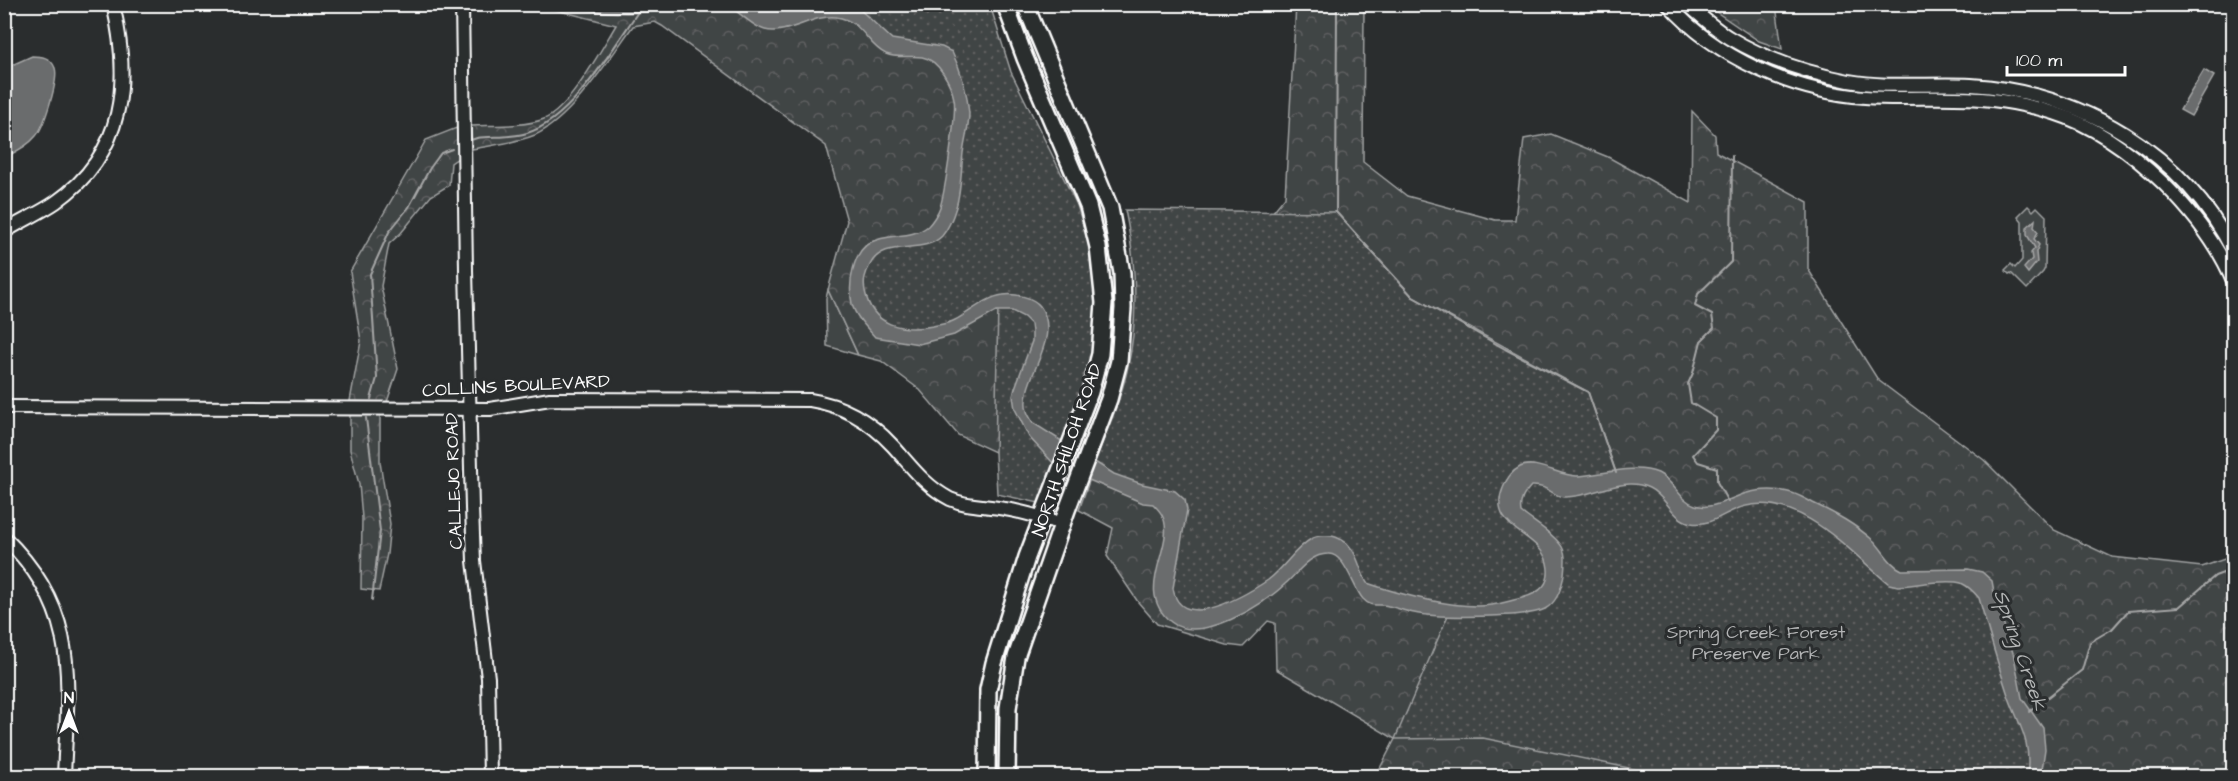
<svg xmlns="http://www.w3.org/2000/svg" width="2238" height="781" viewBox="0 0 2238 781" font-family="'Architects Daughter',sans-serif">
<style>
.grass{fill:#414445;stroke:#a0a2a2;stroke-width:1.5}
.forest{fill:url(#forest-crowns);stroke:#a0a2a2;stroke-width:1.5}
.park{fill:url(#park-dots);stroke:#a0a2a2;stroke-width:1.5}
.water{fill:#6a6c6d;stroke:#a6a7a7;stroke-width:1.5}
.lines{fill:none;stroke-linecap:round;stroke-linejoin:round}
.stream{stroke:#a6a7a7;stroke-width:2}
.minor-casing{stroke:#fff;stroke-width:16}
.major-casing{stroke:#fff;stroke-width:20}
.minor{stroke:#2a2d2e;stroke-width:12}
.major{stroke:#2a2d2e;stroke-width:15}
.labels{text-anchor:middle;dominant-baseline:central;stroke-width:6;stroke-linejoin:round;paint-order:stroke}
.street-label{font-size:18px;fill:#fff;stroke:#2a2d2e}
.park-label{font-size:18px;fill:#b3b4b5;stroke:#2a2d2e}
.water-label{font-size:20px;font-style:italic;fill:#b4b6b6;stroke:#2a2d2e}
</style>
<defs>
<pattern id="forest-crowns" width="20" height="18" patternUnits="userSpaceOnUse" patternTransform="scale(1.5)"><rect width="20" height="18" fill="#414445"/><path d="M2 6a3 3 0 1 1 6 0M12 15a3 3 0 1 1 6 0" fill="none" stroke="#5e6061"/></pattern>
<pattern id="park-dots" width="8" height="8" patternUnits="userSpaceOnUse" patternTransform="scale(1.5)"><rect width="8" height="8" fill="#414445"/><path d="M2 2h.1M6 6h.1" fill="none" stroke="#5e6061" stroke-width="1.8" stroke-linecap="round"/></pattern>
</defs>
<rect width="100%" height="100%" fill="#2a2d2e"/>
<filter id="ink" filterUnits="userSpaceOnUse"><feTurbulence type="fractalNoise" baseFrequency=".0167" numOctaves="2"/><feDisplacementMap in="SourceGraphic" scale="12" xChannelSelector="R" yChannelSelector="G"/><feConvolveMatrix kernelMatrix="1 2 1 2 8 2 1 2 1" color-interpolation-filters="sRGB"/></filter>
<g filter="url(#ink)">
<g class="grass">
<polygon points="2028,206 2033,211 2037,207 2046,216 2045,268 2043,272 2027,289 2011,273 2009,274 2005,270 2011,264 2015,268 2022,260 2022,221 2018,216"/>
<polygon points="828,290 858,355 827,346 826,298"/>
</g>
<g class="forest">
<path d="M536,5H858L979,25L1008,448L995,452L958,435L920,390L881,361L858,355L828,290L847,221L826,146L662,26L655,22L633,26C609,59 572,118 535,135C516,143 492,145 472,149L471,126C492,125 524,127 544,119C569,110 602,48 616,25Z"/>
<polygon points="1296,5 1364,5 1363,162 1407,196 1495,220 1515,220 1524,139 1551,134 1608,157 1691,203 1692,111 1715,135 1716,152 1808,202 1808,269 1878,380 1984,460 2054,530 2112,557 2202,567 2233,556 2233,776 1922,776 1649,772 1645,776 1376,776 1395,739 1276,669 1275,623 1268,621 1243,647 1227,645 1157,624 1138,602 1107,556 1113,528 1079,510 1116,404 1285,197"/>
<polygon points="1706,5 1776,5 1782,49 1759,41"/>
<polygon points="459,127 458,158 451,163 449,185 431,196 401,233 389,244 381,286 398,369 387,402 350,401 361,341 350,272 426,140"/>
<polygon points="350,415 380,415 380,462 390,524 387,554 379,591 361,589 362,518 359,484 350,450"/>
</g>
<g class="park">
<polygon points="746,5 990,5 1011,72 1077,205 1091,251 1100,305 1090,364 1039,503 997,494 995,452 998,306 919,339 871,320 858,275 868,254 936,232 962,112 951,65 876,34 833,8 779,22"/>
<path d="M1125,210L1336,212L1413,297L1588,392L1618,478L1656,482L1685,517L1762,497L1785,498L1899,581L1967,579L1983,592L2023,716L2033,776H1653L1648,772L1483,738L1395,739L1449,613L1363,585L1337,548L1318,551L1235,614L1174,608L1165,593L1171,505L1091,471C1104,438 1119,405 1127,371C1139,319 1136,262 1125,210Z"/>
</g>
<g class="water">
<path d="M561,5L686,4V5C646,16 601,14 561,5Z"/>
<path d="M728,5H758L776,11L792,9L806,5H855L892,39L942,47L952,52C961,70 967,92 969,113C969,126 965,140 963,153C961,171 961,191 956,207C953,217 948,229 942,236C923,256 884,237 870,265C865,274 863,281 865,291C872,326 902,332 933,326C940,324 948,324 955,320C969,313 986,297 1003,295C1014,293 1033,297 1040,306C1064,339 1018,381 1027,411C1028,415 1031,419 1033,423L1114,474L1142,484L1175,491L1185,500L1187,510L1173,588C1180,635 1247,594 1268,580C1284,568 1295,548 1311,539C1317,535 1332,535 1338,538C1357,545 1358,567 1367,583C1399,594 1457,610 1491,605C1501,604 1512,600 1522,598C1540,593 1552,584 1547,563C1540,532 1486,530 1503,488C1506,480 1512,471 1520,467C1536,459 1558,476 1577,476C1602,475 1633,463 1658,473C1673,480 1680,501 1695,505C1713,511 1731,497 1747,493C1760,489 1779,489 1792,493C1799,495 1806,499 1813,503C1838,515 1853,523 1874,541C1883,550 1890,565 1902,570L1968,569L1982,572L1992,581L1995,597L2014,656L2022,698L2043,728L2045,749L2041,776H2027C2032,739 2018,725 2007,692C1997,661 1988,630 1979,598C1974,592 1968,586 1961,583C1946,579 1915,585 1898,586L1889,584C1852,554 1801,493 1746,506C1726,510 1713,527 1691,523C1672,519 1666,496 1649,488C1622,475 1592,498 1564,497C1552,496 1549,485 1531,486C1524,494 1519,501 1521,512C1533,522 1550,531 1560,544C1567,552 1565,564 1564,574C1562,587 1558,602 1545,609C1529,618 1434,618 1414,613C1405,611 1397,608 1388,606C1382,604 1375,606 1370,604C1367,603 1365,601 1363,599C1353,588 1345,553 1328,554C1309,554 1298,573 1285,584C1264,605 1200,645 1171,622C1131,589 1178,545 1162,515C1160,511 1156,507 1153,504L1143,503L1056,466L1029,437L1015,409L1013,396L1015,388L1032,341V332L1031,324L1024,317L1012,311H997L954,335L919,344L875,337C867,328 855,316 852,304C848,285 852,252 871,242C889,233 912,239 928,226C932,222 938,213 940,207C945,192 957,112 954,99C951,84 939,60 922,57C910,55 898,59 886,54C866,45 864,21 836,17C814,14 787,36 765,30C753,27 739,12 728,5Z"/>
<path d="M32,56C41,56 51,57 55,68C59,80 44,127 36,136C28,146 16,152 5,157V68Z"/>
<polygon points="2204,70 2214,76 2191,116 2180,110"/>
<polygon points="2035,220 2034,227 2038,232 2034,239 2039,245 2036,252 2037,262 2028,273 2024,268 2032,259 2031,253 2035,248 2027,235 2027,227"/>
</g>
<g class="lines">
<g class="stream">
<polyline points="1337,4 1336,212 1413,297 1505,349 1588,392 1616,473"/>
<polyline points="1742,8 1743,4"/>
<path d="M471,140L477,138C492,136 512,138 527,133C572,120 614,46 640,9"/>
<polyline points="371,399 377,378 370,274 389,232 409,207 430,168 441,153 452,149"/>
<polyline points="366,418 380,531 372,600"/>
<polyline points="1728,502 1717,482 1717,468 1698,462 1693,455 1716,430 1716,418 1691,403 1688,384 1693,373 1701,341 1714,328 1712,315 1695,306 1698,294 1731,262 1732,156"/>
<polyline points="2029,712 2082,670 2090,642 2112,629 2128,611 2179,607 2215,576 2234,569"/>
</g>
<g class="minor-casing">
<g id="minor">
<polyline points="462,4 466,270 472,508 474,561 488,678 490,776"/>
<path d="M1668,4C1716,58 1793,92 1865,97C1907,100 1950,95 1992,100C2013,102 2034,107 2054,113C2096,126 2133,154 2164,184C2193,213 2218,244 2234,283"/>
<path d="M1687,4C1701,16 1715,29 1730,38C1767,60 1807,73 1849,81C1886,88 1933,83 1971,85C2082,92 2184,153 2234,253"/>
<path d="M4,232C21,221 40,213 56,202C125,153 131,81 113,4"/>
<path d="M4,407L490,409L550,399L810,400C843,405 870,421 893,446C911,466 925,486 950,499C968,507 986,505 1005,509C1024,512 1043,518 1063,524"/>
<path d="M4,537C81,611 68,680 64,776"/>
</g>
</g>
<g class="major-casing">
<g id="major">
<polyline points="987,776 988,690 994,663 1027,557 1090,392 1100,354 1104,303 1098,247 1088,206 1025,58 1005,4"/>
<polyline points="1007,776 1008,708 1016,657 1067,510 1109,399 1119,361 1123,308 1122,273 1110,208 1025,4"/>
</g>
</g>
<use href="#minor" class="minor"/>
<use href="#major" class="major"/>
</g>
</g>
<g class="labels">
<g class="street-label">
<text transform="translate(516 386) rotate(-3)">COLLINS BOULEVARD</text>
<text transform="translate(1067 450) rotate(-71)">NORTH SHILOH ROAD</text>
<text transform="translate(454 481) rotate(-92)">CALLEJO ROAD</text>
</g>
<g class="park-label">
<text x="1756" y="632">Spring Creek Forest<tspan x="1756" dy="21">Preserve Park</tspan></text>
</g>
<g class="water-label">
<text transform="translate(2020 650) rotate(71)">Spring Creek</text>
</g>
</g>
<rect width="2238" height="781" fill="none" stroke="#2a2d2e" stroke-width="24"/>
<rect x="12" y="12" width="2214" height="757" fill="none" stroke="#fff" stroke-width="2" filter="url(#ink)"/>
<g transform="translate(69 712)" stroke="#2a2d2e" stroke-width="4.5" paint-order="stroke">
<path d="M0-4.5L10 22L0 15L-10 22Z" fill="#ffffff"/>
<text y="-9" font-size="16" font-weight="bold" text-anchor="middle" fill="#ffffff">N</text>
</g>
<path d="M2007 66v9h118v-9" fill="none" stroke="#ffffff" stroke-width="3"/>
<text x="2016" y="66" font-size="18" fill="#ffffff" stroke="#2a2d2e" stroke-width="4.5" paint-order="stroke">100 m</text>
</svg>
